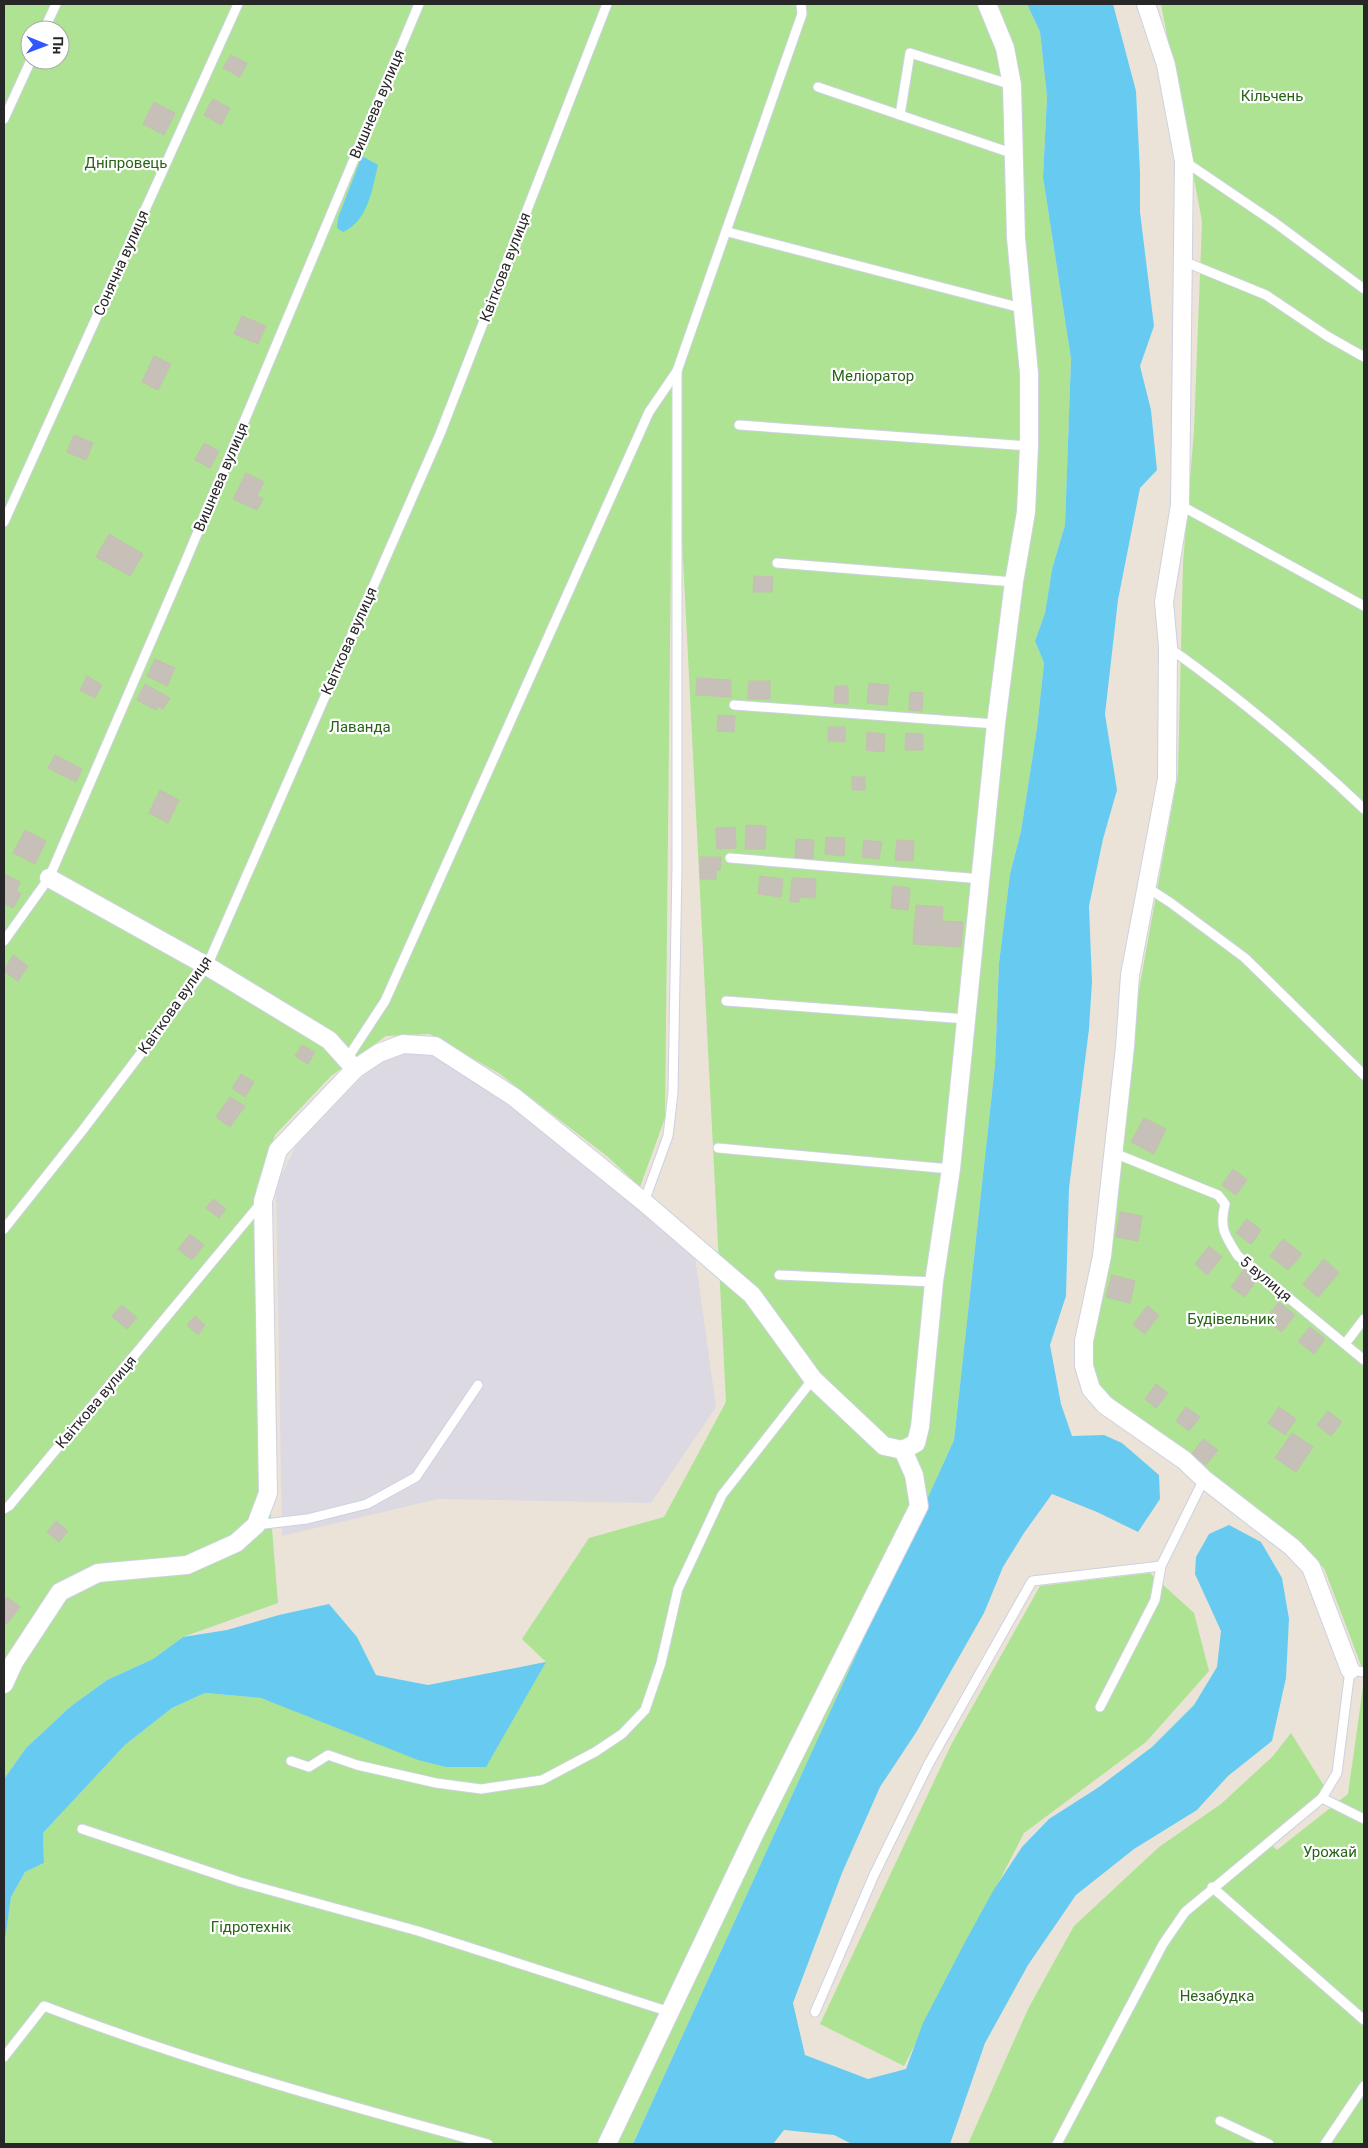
<svg xmlns="http://www.w3.org/2000/svg" width="1368" height="2148" viewBox="0 0 1368 2148" font-family="Roboto,sans-serif">
<style>
.industrial{fill:#dcd9e2}
.green{fill:#ade392;fill-rule:evenodd}
.water{fill:#67cbf1}
.building{fill:#c6c0b8;stroke:#c6bfb2}
.lines{fill:none;stroke-linecap:round;stroke-linejoin:round}
.lane-casing{stroke:#cdd1e1;stroke-width:11}
.street-casing{stroke:#cdd1e1;stroke-width:20}
.lane{stroke:#fff;stroke-width:9}
.street{stroke:#fff;stroke-width:18}
.labels{text-anchor:middle;dominant-baseline:central;stroke-width:4.5;stroke-linejoin:round;paint-order:stroke}
.park-label{font-size:15px;fill:#276417;stroke:#fff}
.street-label{font-size:15px;fill:#272727;stroke:#fff}
</style>
<rect width="100%" height="100%" fill="#ebe3d8"/>
<polygon class="industrial" points="404,1051 430,1054 512,1106 695,1256 716,1407 651,1503 438,1499 282,1536 276,1186 296,1146 360,1079 380,1063"/>
<g class="green">
<path d="M4,4H1027L1040,32L1047,97L1043,177L1071,359L1065,525L1052,569L1045,613L1035,641L1044,663L1037,728L1021,831L1010,874L999,963L995,1065L954,1440L633,2144H4V1948L11,1897L25,1872L44,1863L43,1833L125,1745L172,1708L205,1693L261,1698L300,1712L546,1662L522,1639L589,1538L664,1517L726,1402L673,363L665,1118L640,1187L608,1157L500,1074L430,1034L386,1036L331,1076L275,1135L256,1189L260,1380L278,1603L183,1637L153,1659L107,1680L70,1707L26,1748L4,1779ZM30,30H60V60H30Z"/>
<polygon points="1161,4 1364,4 1364,1673 1324,1568 1167,1436 1128,1413 1093,1380 1090,1339 1133,1023 1178,774 1183,563 1194,431 1202,221"/>
<polygon points="1150,1573 1194,1613 1209,1671 1146,1742 1024,1833 904,2066 820,2024 952,1743 1040,1586"/>
<polygon points="1364,1680 1364,2144 968,2144 1029,2007 1074,1926 1159,1847 1221,1804 1273,1756 1291,1733 1326,1789 1265,1839 1277,1850 1348,1794"/>
</g>
<g class="water">
<polygon points="1027,4 1113,4 1136,91 1140,172 1140,212 1154,326 1140,366 1151,410 1157,470 1140,488 1118,600 1105,714 1117,790 1103,839 1089,906 1092,982 1089,1029 1069,1188 1066,1296 1050,1345 1061,1404 1072,1436 1104,1435 1122,1443 1159,1475 1160,1499 1138,1532 1097,1512 1052,1494 1024,1533 1003,1567 984,1613 917,1731 880,1787 842,1873 793,2003 805,2055 868,2079 906,2069 923,2023 964,1944 993,1891 1022,1847 1049,1819 1099,1787 1152,1747 1194,1705 1217,1667 1221,1631 1195,1574 1196,1557 1209,1534 1229,1525 1261,1542 1282,1578 1289,1619 1286,1678 1272,1741 1228,1776 1197,1810 1134,1849 1076,1895 1028,1965 985,2043 950,2144 852,2144 834,2135 784,2130 773,2144 633,2144 954,1440 995,1065 999,963 1010,874 1021,831 1037,728 1044,663 1035,641 1045,613 1052,569 1065,525 1071,359 1043,177 1047,97 1040,32"/>
<path d="M362,156L378,165C372,190 368,221 343,232L337,228L338,218Z"/>
<polygon points="329,1604 357,1637 376,1675 428,1685 546,1662 486,1767 446,1767 418,1760 261,1698 205,1693 172,1708 125,1745 43,1833 44,1863 25,1872 11,1897 4,1948 4,1779 26,1748 70,1707 107,1680 153,1659 183,1637 227,1630 279,1615"/>
</g>
<g class="building">
<polygon points="231,55 247,63 240,77 223,68"/>
<polygon points="213,99 230,108 221,125 204,115"/>
<polygon points="154,102 175,113 164,135 143,124"/>
<polygon points="242,316 266,326 258,344 234,334"/>
<polygon points="154,356 171,364 158,390 142,382"/>
<polygon points="74,435 93,443 86,460 67,452"/>
<polygon points="204,443 219,451 210,468 195,460"/>
<polygon points="246,473 264,482 257,496 263,499 257,510 233,499"/>
<polygon points="109,534 143,554 130,576 96,557"/>
<polygon points="754,576 773,577 772,592 753,592"/>
<polygon points="155,659 175,668 167,686 147,676"/>
<polygon points="87,676 102,685 95,698 80,690"/>
<polygon points="697,678 731,680 731,697 696,695"/>
<polygon points="749,681 770,681 770,699 748,699"/>
<polygon points="869,683 889,685 887,705 867,703"/>
<polygon points="145,684 170,698 163,709 158,706 156,710 137,700"/>
<polygon points="835,686 848,686 848,704 834,703"/>
<polygon points="910,692 923,693 922,711 909,710"/>
<polygon points="718,715 735,716 734,732 717,731"/>
<polygon points="828,727 845,727 845,742 828,741"/>
<polygon points="867,732 885,734 884,752 866,750"/>
<polygon points="906,733 923,734 923,750 905,750"/>
<polygon points="55,755 82,769 76,782 48,768"/>
<rect x="852" y="777" width="13" height="13"/>
<polygon points="160,790 179,800 168,823 149,813"/>
<polygon points="746,825 766,826 765,849 745,849"/>
<polygon points="735,827 736,848 717,849 716,828"/>
<polygon points="25,830 46,841 35,864 13,853"/>
<polygon points="826,837 845,838 844,856 825,854"/>
<polygon points="796,839 814,840 813,859 795,858"/>
<polygon points="864,840 882,842 879,859 862,857"/>
<polygon points="897,840 914,841 913,861 895,860"/>
<polygon points="700,857 721,857 720,870 716,870 716,879 700,879"/>
<polygon points="5,874 20,882 16,891 21,894 13,908 4,903"/>
<polygon points="760,876 783,879 781,897 758,894"/>
<polygon points="792,878 816,879 815,898 799,897 799,902 790,902"/>
<polygon points="893,886 910,888 908,910 891,908"/>
<polygon points="916,905 943,907 942,921 963,922 961,947 913,944"/>
<polygon points="13,955 28,966 18,981 4,971"/>
<polygon points="302,1045 315,1052 308,1064 295,1056"/>
<polygon points="241,1074 254,1082 245,1097 232,1088"/>
<polygon points="230,1097 245,1106 230,1127 216,1117"/>
<polygon points="1144,1118 1166,1129 1154,1154 1131,1142"/>
<polygon points="1233,1169 1247,1180 1236,1195 1222,1185"/>
<polygon points="213,1199 226,1209 219,1218 206,1208"/>
<polygon points="1120,1212 1142,1216 1138,1241 1116,1237"/>
<polygon points="1247,1219 1261,1230 1251,1244 1236,1233"/>
<polygon points="190,1234 204,1245 192,1260 178,1249"/>
<polygon points="1283,1239 1302,1254 1288,1270 1270,1256"/>
<polygon points="1209,1246 1222,1257 1207,1275 1195,1264"/>
<polygon points="1324,1259 1339,1273 1318,1297 1303,1284"/>
<polygon points="1244,1269 1257,1279 1245,1297 1231,1287"/>
<polygon points="1112,1275 1135,1281 1130,1303 1106,1297"/>
<polygon points="1279,1302 1295,1315 1282,1332 1265,1319"/>
<polygon points="122,1305 137,1318 127,1329 112,1316"/>
<polygon points="1147,1306 1159,1315 1145,1334 1133,1325"/>
<polygon points="195,1316 205,1325 198,1335 187,1325"/>
<polygon points="1310,1327 1325,1339 1314,1354 1298,1341"/>
<polygon points="1156,1384 1168,1393 1156,1408 1145,1399"/>
<polygon points="1186,1407 1200,1417 1189,1431 1176,1421"/>
<polygon points="1279,1407 1296,1419 1285,1435 1268,1423"/>
<polygon points="1328,1411 1342,1422 1331,1436 1317,1425"/>
<polygon points="1292,1433 1313,1447 1296,1472 1275,1458"/>
<polygon points="1203,1439 1218,1450 1206,1465 1192,1454"/>
<polygon points="56,1521 68,1531 59,1542 47,1532"/>
<polygon points="7,1597 20,1607 7,1624 4,1622 4,1601"/>
</g>
<g class="lines">
<g class="lane-casing">
<g id="lane">
<polyline points="44,30 56,4"/>
<polyline points="818,87 1014,154"/>
<polyline points="900,115 910,53 1012,85"/>
<polyline points="4,119 31,60"/>
<polyline points="1184,161 1274,222 1364,289"/>
<polyline points="728,232 1021,308"/>
<polyline points="1183,261 1266,295 1327,336 1364,357"/>
<polyline points="739,425 1029,446"/>
<polyline points="1180,505 1364,606"/>
<polyline points="4,522 238,4"/>
<polyline points="777,563 1014,582"/>
<path d="M1168,647C1237,696 1303,751 1364,809"/>
<polyline points="734,705 996,724"/>
<polyline points="730,858 982,879"/>
<polyline points="1148,888 1171,903 1245,958 1364,1075"/>
<polyline points="4,941 49,878 184,565 419,4"/>
<polyline points="726,1001 966,1019"/>
<polyline points="347,1059 385,1001 649,412 677,371"/>
<polyline points="718,1148 951,1169"/>
<path d="M1114,1153L1218,1195L1225,1204C1219,1228 1225,1236 1238,1256L1364,1360"/>
<polyline points="644,1202 668,1136 673,1093 677,866 677,371 802,14 801,4"/>
<polyline points="4,1229 82,1131 207,966 440,434 607,4"/>
<polyline points="779,1275 934,1282"/>
<polyline points="1345,1344 1364,1319"/>
<polyline points="4,1509 9,1506 261,1203"/>
<polyline points="256,1525 307,1519 367,1504 416,1477 478,1385"/>
<polyline points="1100,1707 1155,1600 1161,1566 1204,1479"/>
<polyline points="291,1761 309,1767 328,1755 357,1765 436,1783 481,1789 542,1780 595,1752 622,1734 645,1710 661,1663 678,1589 722,1495 813,1379"/>
<polyline points="1322,1798 1364,1819"/>
<polyline points="82,1829 240,1882 418,1931 670,2012"/>
<polyline points="1212,1887 1364,2020"/>
<polyline points="815,2012 874,1875 928,1765 1032,1581 1161,1566"/>
<path d="M4,2057L44,2006C189,2062 338,2103 488,2144"/>
<polyline points="1220,2121 1269,2144"/>
<polyline points="1057,2144 1163,1944 1185,1912 1322,1798 1337,1773 1350,1670 1364,1672"/>
<polyline points="1325,2144 1364,2086"/>
</g>
</g>
<g class="street-casing">
<g id="street">
<polyline points="1146,4 1166,65 1184,161 1180,505 1164,602 1168,647 1167,779 1130,975 1125,1047 1102,1256 1084,1341 1084,1366 1091,1389 1105,1405 1184,1460 1204,1479 1292,1547 1311,1567 1350,1670"/>
<polyline points="49,878 207,966 329,1040 355,1069"/>
<polyline points="4,1684 14,1662 60,1592 98,1573 187,1565 236,1543 256,1525 268,1493 263,1201 278,1150 355,1069 379,1053 403,1044 435,1046 514,1097 644,1202 752,1295 813,1379 884,1446 903,1450 916,1443 920,1427 934,1282 951,1169 996,724 1014,582 1026,512 1029,446 1029,373 1016,238 1012,85 1005,48 987,4"/>
<polyline points="607,2144 755,1833 919,1506 914,1475 903,1450"/>
</g>
</g>
<use href="#lane" class="lane"/>
<use href="#street" class="street"/>
</g>
<g class="labels">
<g class="park-label">
<text x="1272" y="96">Кільчень</text>
<text x="126" y="163">Дніпровець</text>
<text x="873" y="376">Меліоратор</text>
<text x="360" y="727">Лаванда</text>
<text x="1231" y="1319">Будівельник</text>
<text x="1330" y="1852">Урожай</text>
<text x="251" y="1927">Гідротехнік</text>
<text x="1217" y="1996">Незабудка</text>
</g>
<g class="street-label">
<text transform="translate(377 104) rotate(-67)">Вишнева вулиця</text>
<text transform="translate(121 263) rotate(-66)">Сонячна вулиця</text>
<text transform="translate(505 267) rotate(-69)">Квіткова вулиця</text>
<text transform="translate(221 477) rotate(-67)">Вишнева вулиця</text>
<text transform="translate(349 641) rotate(-66)">Квіткова вулиця</text>
<text transform="translate(175 1005) rotate(-55)">Квіткова вулиця</text>
<text transform="translate(1266 1279) rotate(40)">5 вулиця</text>
<text transform="translate(96 1402) rotate(-50)">Квіткова вулиця</text>
</g>
</g>
<rect width="1368" height="2148" fill="none" stroke="#272727" stroke-width="10"/>
<g transform="translate(45 45) rotate(91)"><circle r="24" fill="#ffffff" stroke="#a9a9a9"/>
<path d="M0-4L9 19L0 12L-9 19Z" fill="#3256fe"/>
<text y="-8" font-size="14" font-weight="bold" text-anchor="middle" fill="#272727">Пн</text>
</g>
</svg>
